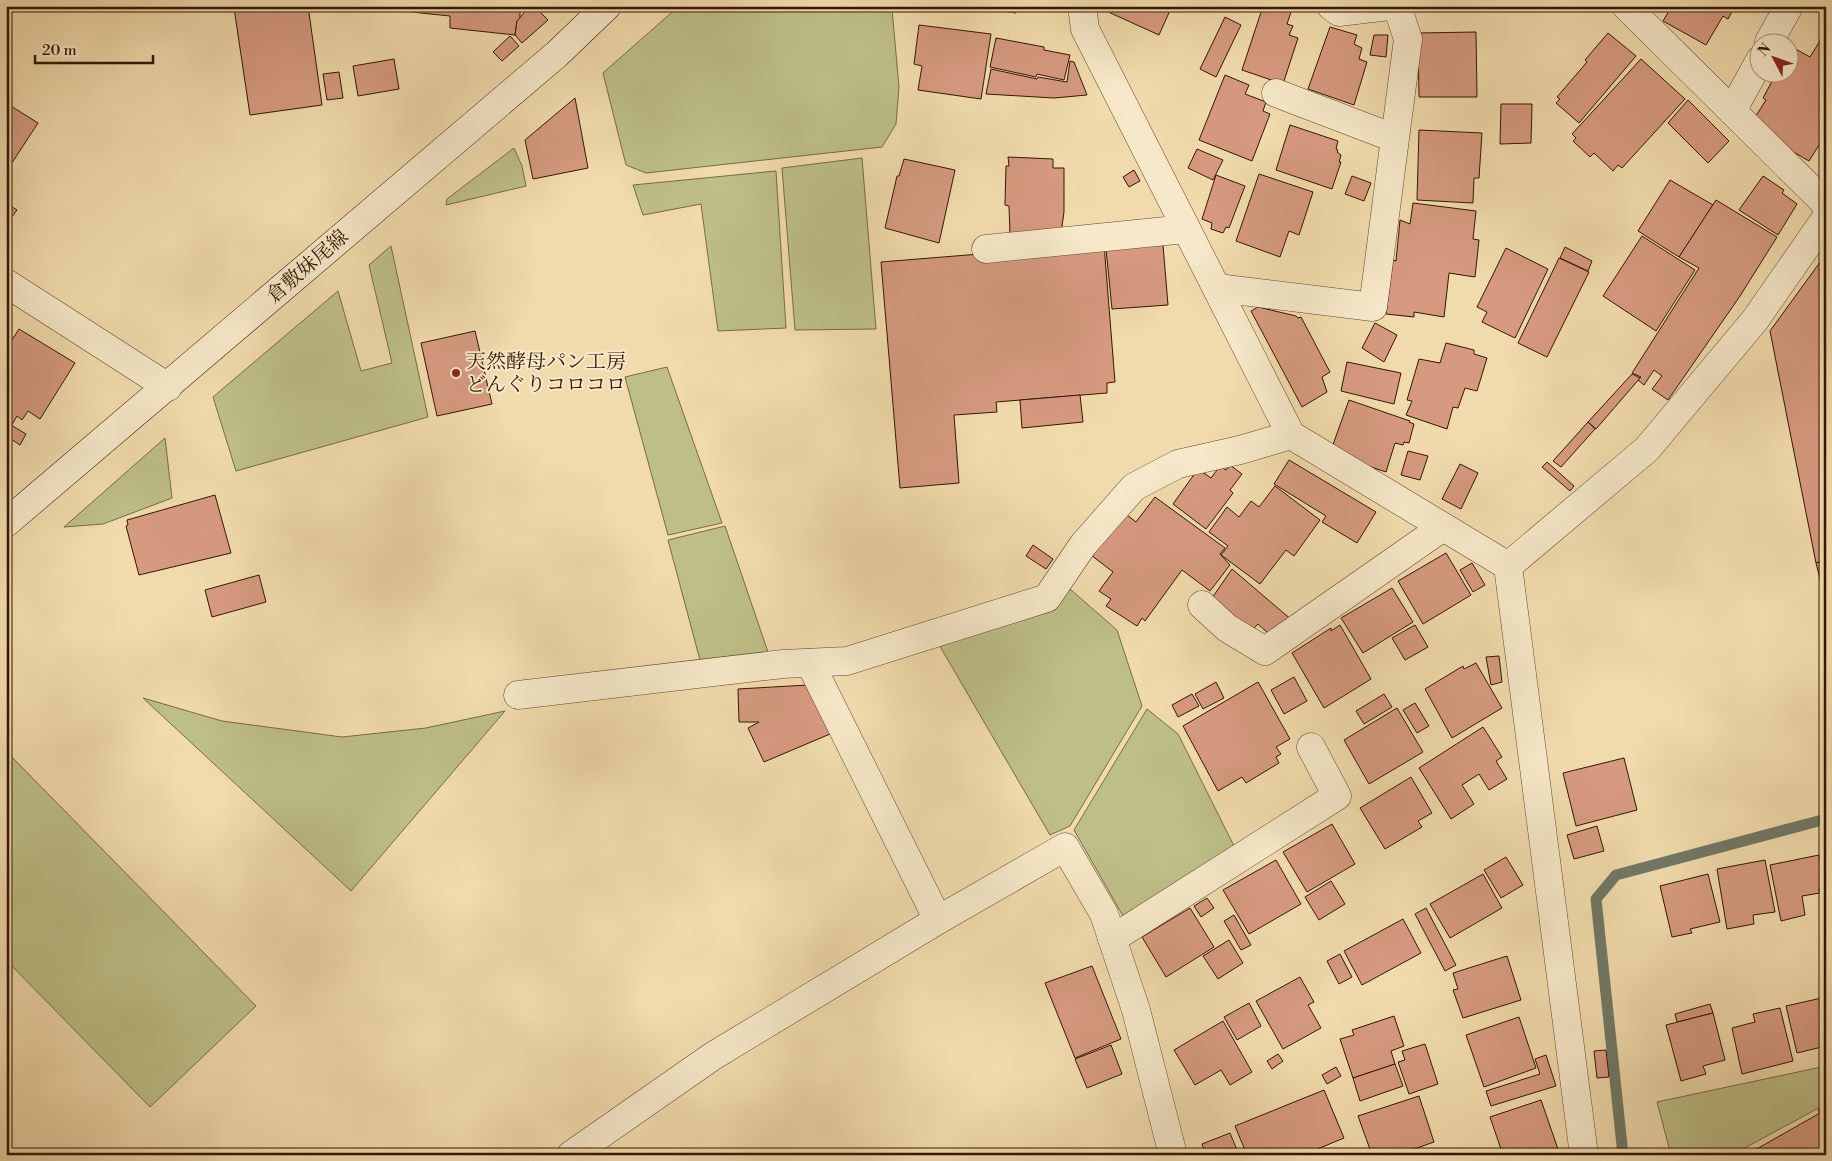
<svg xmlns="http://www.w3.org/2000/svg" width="1832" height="1161" viewBox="0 0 1832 1161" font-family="'Libre Bodoni','Noto Serif JP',serif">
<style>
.green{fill:#bebf87;stroke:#786a44}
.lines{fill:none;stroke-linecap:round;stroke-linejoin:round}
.stream{stroke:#717967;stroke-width:11}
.building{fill:#d69a80;stroke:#331600}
.street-casing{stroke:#62472b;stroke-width:29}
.secondary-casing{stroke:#331600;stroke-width:29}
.street{stroke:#f6e8c9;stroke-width:28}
.secondary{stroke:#f6e8c9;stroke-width:28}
.poi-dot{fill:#8f2418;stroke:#f6e8c9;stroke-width:2}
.labels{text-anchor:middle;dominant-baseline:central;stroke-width:4;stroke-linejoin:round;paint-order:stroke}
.street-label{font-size:20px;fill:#331600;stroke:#f6e8c9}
.poi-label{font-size:20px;fill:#331600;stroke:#f6e8c9;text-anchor:start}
</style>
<rect width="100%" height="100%" fill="#f1dbac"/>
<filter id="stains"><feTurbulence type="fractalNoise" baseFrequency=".004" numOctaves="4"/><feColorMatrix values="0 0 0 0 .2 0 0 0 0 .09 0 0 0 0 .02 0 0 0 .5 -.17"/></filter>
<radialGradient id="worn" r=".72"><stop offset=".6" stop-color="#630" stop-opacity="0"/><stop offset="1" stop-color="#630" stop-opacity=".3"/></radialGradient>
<g class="green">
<polygon points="679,6 844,6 892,9 899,87 896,124 882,147 646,173 626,165 603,73"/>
<polygon points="514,148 522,166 526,186 446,205 447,199"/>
<polygon points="862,158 876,329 795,330 782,168"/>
<polygon points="776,171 786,328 718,331 701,204 643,215 633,185"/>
<polygon points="391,246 428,417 236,471 213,397 338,291 361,371 392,363 369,265"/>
<polygon points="667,367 722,523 668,535 625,377"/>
<polygon points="165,438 172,498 103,524 64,527"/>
<polygon points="725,526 769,655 701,664 668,540"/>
<polygon points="1070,589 1117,630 1142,706 1070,826 1050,835 938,643 1050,612"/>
<polygon points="143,698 222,721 342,737 426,728 505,711 351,891"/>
<polygon points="1147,709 1178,734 1236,850 1123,916 1074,830"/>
<polygon points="6,751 256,1006 150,1107 6,960"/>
<polygon points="1826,1066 1826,1104 1743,1149 1713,1155 1671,1155 1657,1102"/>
</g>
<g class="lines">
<polyline class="stream" points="1623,1155 1596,899 1616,875 1826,819"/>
</g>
<g class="building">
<polygon points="246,6 308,6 322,105 250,115 234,8"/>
<polygon points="412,6 520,6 520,18 517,21 515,35 450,28 450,16 411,12"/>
<polygon points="525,6 534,6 548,20 522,43 515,35 517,21 524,13 522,9"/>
<polygon points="964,6 1017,6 1016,13"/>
<polygon points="1095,6 1172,6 1159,35"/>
<polygon points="1263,6 1284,6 1292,9 1287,24 1293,26 1289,35 1298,38 1283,84 1242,70"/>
<polygon points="1672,6 1735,6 1728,19 1723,16 1706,45 1663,21"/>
<polygon points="1225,17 1241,25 1216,77 1200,69"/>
<polygon points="919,25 991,34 981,99 918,90 922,66 914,64"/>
<polygon points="1330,27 1357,35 1354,44 1362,48 1359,59 1367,62 1354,105 1308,89"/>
<polygon points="1826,31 1826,134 1809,161 1771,139 1754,119 1766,100 1763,98 1777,72 1790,72 1790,52 1792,47 1810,57"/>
<polygon points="1476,32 1477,97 1419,97 1418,33"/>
<polygon points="1608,33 1636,56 1579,123 1556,103 1560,99 1557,97 1587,62 1585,60"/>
<polygon points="1374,35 1388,35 1386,57 1370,55"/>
<polygon points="510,36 519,46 502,61 493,52"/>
<polygon points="996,38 1044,47 1044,50 1070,55 1064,80 1037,74 1036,77 990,67"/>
<polygon points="394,59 399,89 358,96 353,66"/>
<polygon points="1641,59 1685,99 1622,168 1618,165 1613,171 1594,153 1590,157 1573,141 1576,138 1572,134"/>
<polygon points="1070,61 1074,62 1087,95 1054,98 986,94 991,69 1037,79 1038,77 1067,82"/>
<polygon points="339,72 343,98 327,100 323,74"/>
<polygon points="1225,75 1249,85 1245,94 1266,102 1263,111 1270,114 1252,161 1199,140"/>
<polygon points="575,98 588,168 533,179 525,140"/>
<polygon points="1688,100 1729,141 1708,163 1668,123"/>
<polygon points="6,103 38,123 6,172"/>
<polygon points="1501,104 1532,104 1531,143 1500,144"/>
<polygon points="1290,125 1338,141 1336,149 1338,150 1337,152 1341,155 1339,162 1341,162 1332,189 1276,170"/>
<polygon points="1419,130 1482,133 1479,178 1474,178 1473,203 1417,200"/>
<polygon points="1197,149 1223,160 1213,180 1188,168"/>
<polygon points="1008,157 1053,159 1053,168 1064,168 1064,212 1061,233 1010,235 1009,206 1005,205 1006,166 1009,166"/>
<polygon points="904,159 955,170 939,243 885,228 897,176 899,176"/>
<polygon points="1134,170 1140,181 1129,187 1123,177"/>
<polygon points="1259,174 1313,192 1299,235 1289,231 1280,257 1236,241"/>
<polygon points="1216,175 1245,186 1229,228 1226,227 1223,233 1211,229 1212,223 1202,219"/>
<polygon points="1352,176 1371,183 1364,201 1345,194"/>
<polygon points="1763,176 1784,190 1782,193 1797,204 1778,235 1739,210"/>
<polygon points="1670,180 1713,205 1679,257 1638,231"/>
<polygon points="1716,200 1777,237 1740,296 1668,400 1652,389 1662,376 1654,370 1644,385 1638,380 1641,377 1632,373 1699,268 1679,257"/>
<polygon points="6,203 17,210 6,225"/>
<polygon points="1413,203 1476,211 1473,239 1479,240 1475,277 1449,273 1444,317 1414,312 1414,317 1386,314 1393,260 1396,261 1400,220 1410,224"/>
<polygon points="1642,236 1695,270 1656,331 1603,296"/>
<polygon points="1104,244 1115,382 1107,383 1107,393 996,402 997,412 954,415 959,483 900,488 881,262"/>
<polygon points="1163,245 1168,305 1112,309 1106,249"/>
<polygon points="1565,247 1592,261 1588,271 1560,258"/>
<polygon points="1506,248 1548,269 1515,338 1482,322 1487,312 1477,307"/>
<polygon points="1826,254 1826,560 1816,563 1770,331"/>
<polygon points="1559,258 1589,272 1547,357 1518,343"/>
<polygon points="1258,307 1296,316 1298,318 1301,317 1330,372 1322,377 1327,392 1302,407 1251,311"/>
<polygon points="1375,323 1397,335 1384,362 1362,348"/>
<polygon points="19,329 75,363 40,419 28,411 22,420 17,416 12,425 6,421 6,349"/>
<polygon points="475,331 492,404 437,416 421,343"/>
<polygon points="1446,343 1474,350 1474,354 1487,358 1477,391 1465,388 1458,408 1453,407 1447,429 1406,415 1412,401 1407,400 1419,359 1440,363"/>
<polygon points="1347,362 1401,373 1394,404 1341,391"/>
<polygon points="1632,374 1640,378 1596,429 1588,422"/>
<polygon points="1080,395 1083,422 1022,428 1020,400"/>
<polygon points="1349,400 1410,421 1409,422 1414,424 1409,443 1404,442 1403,445 1395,443 1386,472 1330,453"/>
<polygon points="6,422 26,434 20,445 11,439 6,446"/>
<polygon points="1588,422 1595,429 1561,467 1553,461"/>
<polygon points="1408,451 1428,456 1420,480 1401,475"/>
<polygon points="1289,460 1376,512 1357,543 1322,522 1326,516 1274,484"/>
<polygon points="1547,462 1574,486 1570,491 1542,467"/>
<polygon points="1460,464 1478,473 1461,509 1442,499"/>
<polygon points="1230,465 1242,474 1230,490 1233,493 1206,529 1173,504 1198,469 1211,478 1220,466 1226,470"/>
<polygon points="1275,486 1320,520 1294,556 1286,550 1260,584 1221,555 1228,546 1209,532 1227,507 1239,517 1251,501 1259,507"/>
<polygon points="215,495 231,553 139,575 126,526 128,525 127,520"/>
<polygon points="1155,497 1225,548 1220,554 1230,565 1210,591 1182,570 1145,621 1142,618 1137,626 1106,606 1111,599 1099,591 1113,572 1091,555 1127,515 1136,522"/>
<polygon points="1033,545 1053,559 1046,569 1026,556"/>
<polygon points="1446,553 1471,595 1423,624 1398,581"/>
<polygon points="1826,560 1826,603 1816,563"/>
<polygon points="1472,563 1485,585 1473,592 1460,570"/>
<polygon points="1232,569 1293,621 1268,633 1258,624 1250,632 1212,598"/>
<polygon points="259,575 266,602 212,617 205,590"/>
<polygon points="1392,588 1413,622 1363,653 1341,618"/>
<polygon points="1340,625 1371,679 1324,708 1292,653 1331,628 1331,631"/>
<polygon points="1415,625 1428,647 1405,660 1392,638"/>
<polygon points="1499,656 1502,682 1491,685 1486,657"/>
<polygon points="1476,663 1502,708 1452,738 1425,689 1463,666 1464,669"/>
<polygon points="1294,677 1307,701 1284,714 1271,690"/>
<polygon points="1216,682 1224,698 1203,709 1195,694"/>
<polygon points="1258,682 1290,739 1276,747 1281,754 1276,757 1279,763 1246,783 1242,777 1218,791 1183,726"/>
<polygon points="808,685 830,734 764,762 748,728 759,722 739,722 738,689"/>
<polygon points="1192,694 1199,706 1178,717 1172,705"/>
<polygon points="1384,694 1392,707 1364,724 1356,711"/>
<polygon points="1415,703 1429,726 1417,733 1403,710"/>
<polygon points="1397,708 1423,752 1369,784 1344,740"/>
<polygon points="1483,727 1502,757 1496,761 1507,779 1489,790 1479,774 1462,785 1474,804 1451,819 1419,768"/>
<polygon points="1624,758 1637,810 1576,826 1563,773"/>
<polygon points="1411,777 1432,813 1418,821 1422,827 1385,849 1360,808"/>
<polygon points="1332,824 1355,864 1307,892 1283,852"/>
<polygon points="1597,826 1604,851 1574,859 1567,835"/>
<polygon points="1819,855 1825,887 1819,889 1820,893 1802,896 1805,915 1781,921 1770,865"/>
<polygon points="1506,857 1523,885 1501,898 1484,870"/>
<polygon points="1276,860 1301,904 1249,934 1223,890"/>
<polygon points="1765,860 1775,912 1753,915 1754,924 1727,929 1717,869"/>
<polygon points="1483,874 1502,908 1450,938 1430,904"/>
<polygon points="1708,874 1720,922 1690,929 1692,933 1672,937 1660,886"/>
<polygon points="1331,881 1345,904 1319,920 1305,897"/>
<polygon points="1207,898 1214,908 1201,917 1194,906"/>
<polygon points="1190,908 1214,947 1166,977 1142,937"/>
<polygon points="1426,908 1456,965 1445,971 1415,914"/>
<polygon points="1234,915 1251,945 1241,950 1224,921"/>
<polygon points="1403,919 1421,953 1362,985 1344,951"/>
<polygon points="1229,940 1243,963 1218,979 1203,956"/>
<polygon points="1340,954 1352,977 1339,984 1327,961"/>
<polygon points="1507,956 1521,1000 1463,1018 1453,990 1458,989 1453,973"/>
<polygon points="1092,966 1121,1039 1075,1058 1045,983"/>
<polygon points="1300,977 1314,1002 1308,1005 1321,1028 1283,1049 1256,1001"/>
<polygon points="1826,997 1826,1046 1797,1053 1786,1006"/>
<polygon points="1249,1003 1261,1026 1237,1040 1224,1017"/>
<polygon points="1710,1004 1713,1013 1677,1022 1675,1014"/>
<polygon points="1780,1008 1793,1061 1742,1074 1732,1028 1755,1022 1753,1014"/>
<polygon points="1713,1013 1725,1060 1703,1066 1706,1074 1681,1081 1666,1025"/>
<polygon points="1394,1016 1404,1046 1391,1051 1395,1064 1353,1078 1340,1039 1354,1035 1352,1030"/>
<polygon points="1519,1017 1536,1068 1484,1087 1466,1035"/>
<polygon points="1223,1021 1252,1072 1230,1085 1221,1070 1195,1085 1174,1050"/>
<polygon points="1425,1044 1438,1084 1409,1094 1398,1062 1405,1060 1402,1051"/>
<polygon points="1111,1045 1122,1074 1087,1088 1075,1059"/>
<polygon points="1606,1050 1609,1077 1597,1078 1594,1051"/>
<polygon points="1278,1054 1283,1061 1272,1069 1267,1061"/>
<polygon points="1546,1055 1556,1086 1491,1106 1486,1091 1540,1074 1535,1059"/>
<polygon points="1395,1064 1403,1086 1360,1101 1353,1078"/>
<polygon points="1336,1067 1341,1076 1327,1084 1322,1075"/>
<polygon points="1324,1090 1344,1138 1303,1155 1247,1155 1235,1126"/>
<polygon points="1419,1096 1434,1142 1397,1155 1372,1155 1358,1116"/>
<polygon points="1541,1100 1560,1155 1503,1155 1490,1117"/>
<polygon points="1826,1106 1826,1155 1755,1155 1753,1151 1820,1113 1818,1110"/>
<polygon points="1230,1133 1239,1155 1206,1155 1202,1144"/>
</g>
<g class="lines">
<g class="street-casing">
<g id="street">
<polyline points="1082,6 1085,29 1291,435 1508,566"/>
<polyline points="1331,6 1339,12 1389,6"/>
<polyline points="1626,6 1826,204"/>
<polyline points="1769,42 1789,6"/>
<polyline points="1276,93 1394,138"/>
<polyline points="1732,111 1760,60"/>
<polyline points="986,249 1186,229"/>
<polyline points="6,283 168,387"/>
<polyline points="1217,288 1373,307 1408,39 1397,6"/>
<polyline points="1508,566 1584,1155"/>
<polyline points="1508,566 1647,449 1755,320 1826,218"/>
<polyline points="1202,605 1227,628 1265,651 1443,527"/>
<polyline points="810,663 938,920"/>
<polyline points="518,695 783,664 847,661 1047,598 1083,545 1134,487 1178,464 1240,450 1291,435"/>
<polyline points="1112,939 1337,796 1311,747"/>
<polyline points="571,1155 713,1056 938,920 1065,847 1104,914 1136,1010 1173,1155"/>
</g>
</g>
<g class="secondary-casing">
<polyline id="secondary" points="6,523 557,54 607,6"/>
</g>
<use href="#street" class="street"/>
<use href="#secondary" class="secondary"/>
</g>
<circle class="poi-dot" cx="456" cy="373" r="5"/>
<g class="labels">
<g class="street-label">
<text transform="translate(308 267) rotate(-41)">倉敷妹尾線</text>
</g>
<g class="poi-label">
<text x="466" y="362">天然酵母パン工房<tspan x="466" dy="23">どんぐりコロコロ</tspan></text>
</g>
</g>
<rect width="1832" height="1161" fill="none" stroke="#f1dbac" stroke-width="25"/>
<rect x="8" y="8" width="1817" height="1146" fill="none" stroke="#331600" stroke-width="2.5"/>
<rect x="12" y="12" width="1807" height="1136" fill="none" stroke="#331600"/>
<g transform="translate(1774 58) rotate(311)"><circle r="24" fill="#f6e8c9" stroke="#a89479"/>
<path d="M0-4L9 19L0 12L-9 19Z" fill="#8f2418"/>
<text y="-8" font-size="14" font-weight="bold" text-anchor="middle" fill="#331600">N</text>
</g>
<path d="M35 55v8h118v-8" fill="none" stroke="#331600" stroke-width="2.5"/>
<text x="42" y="55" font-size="15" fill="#331600" stroke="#f6e8c9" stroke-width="4" paint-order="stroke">20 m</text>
<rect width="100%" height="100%" filter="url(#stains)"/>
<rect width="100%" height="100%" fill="url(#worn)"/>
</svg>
